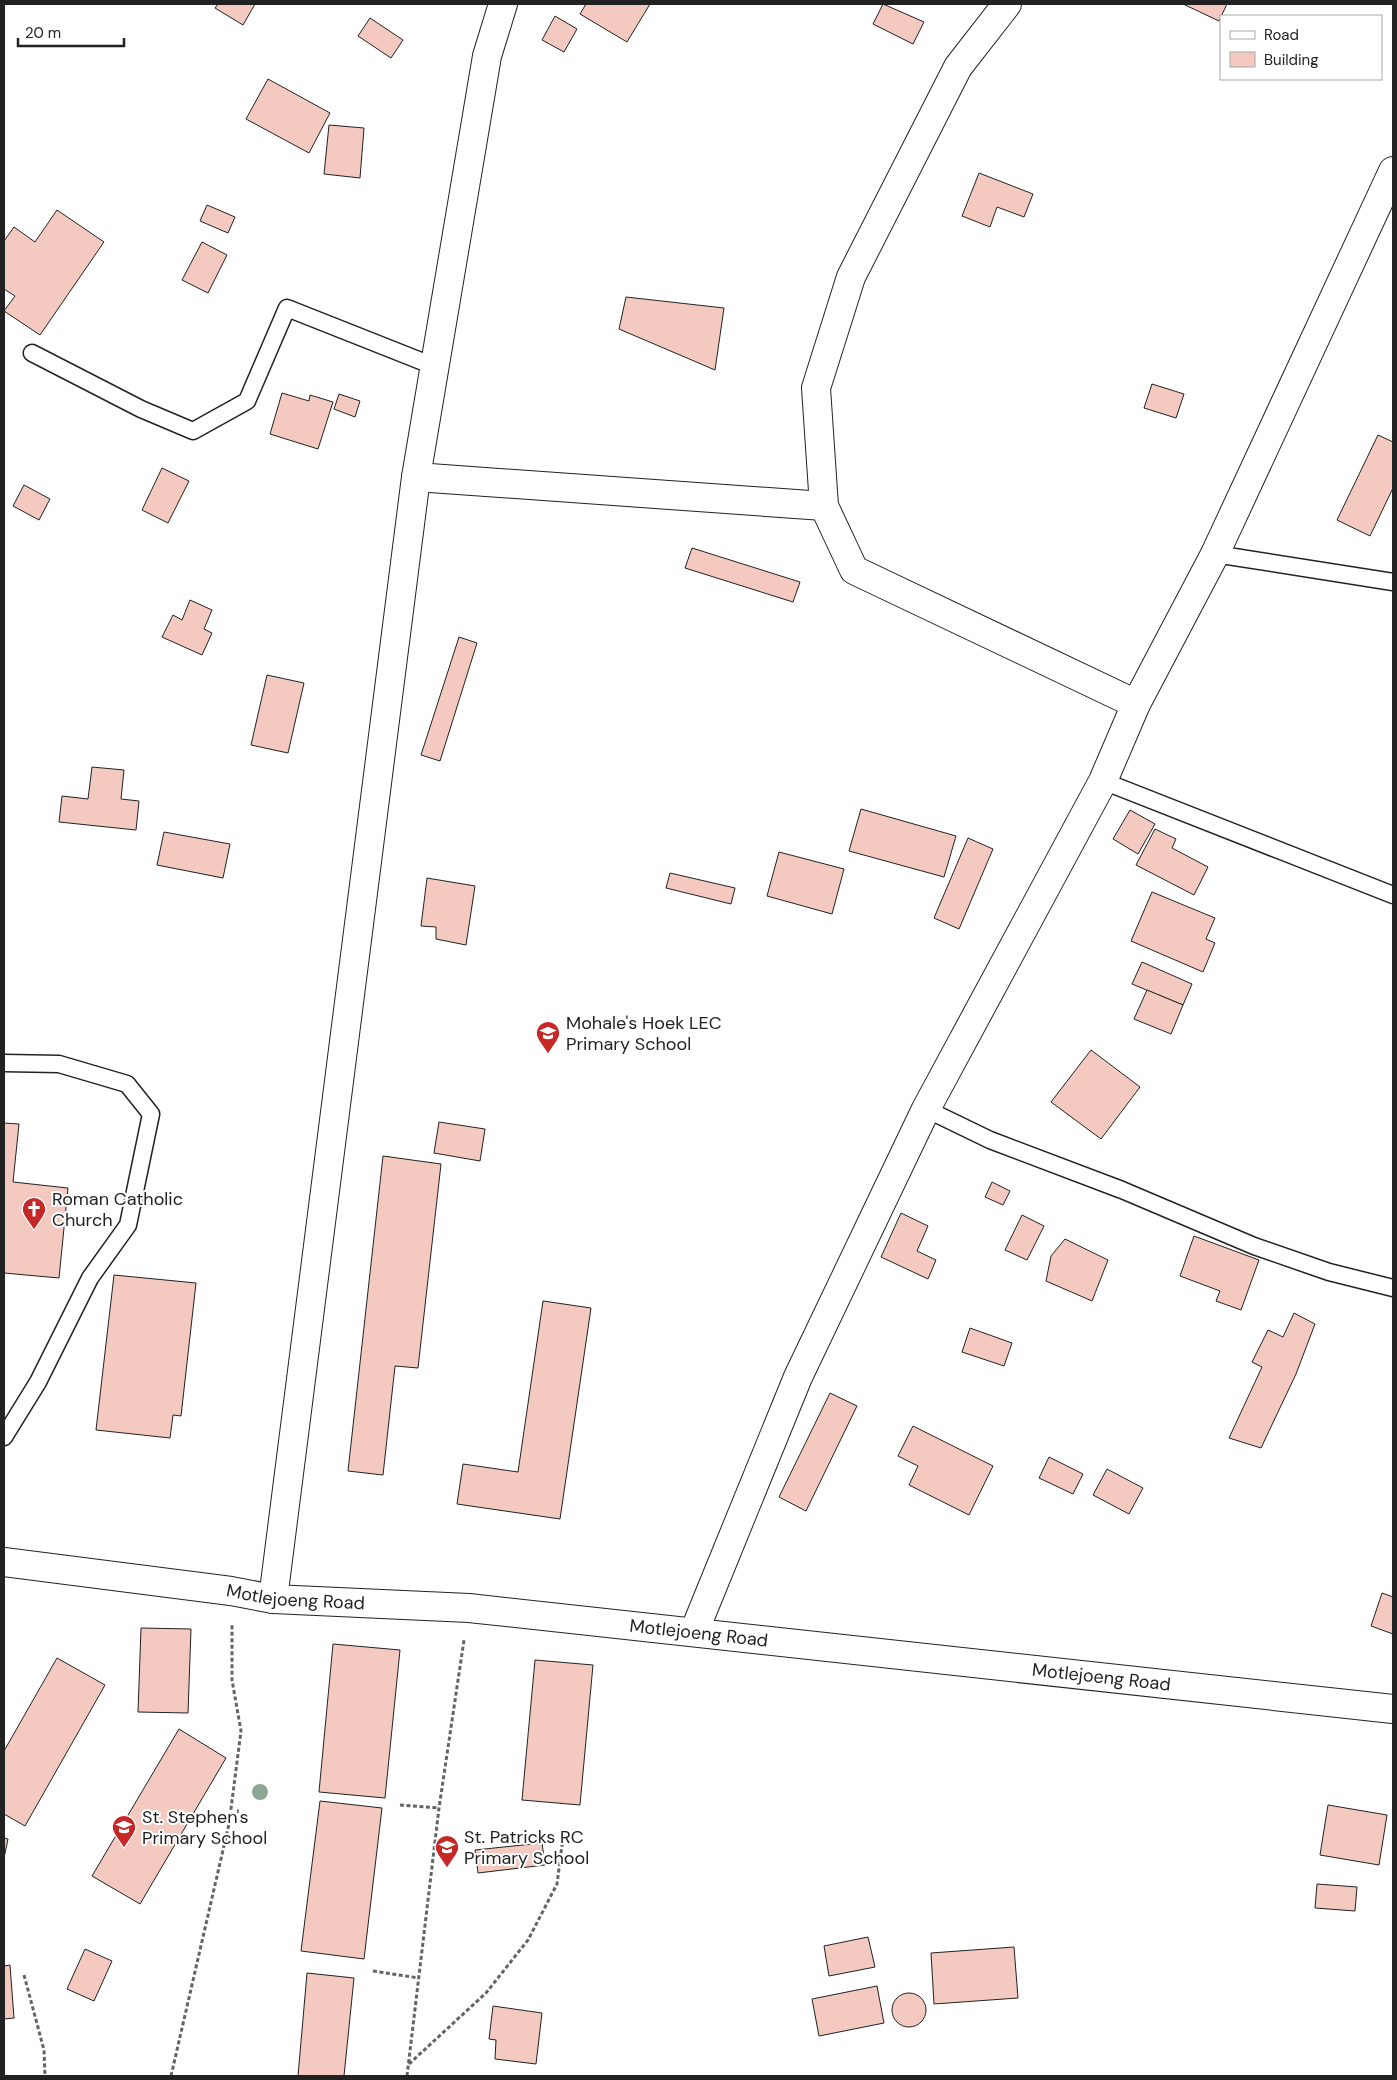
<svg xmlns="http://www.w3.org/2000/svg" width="1397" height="2080" viewBox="0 0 1397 2080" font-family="'DM Sans',sans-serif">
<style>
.building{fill:#f3c9c0;stroke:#222}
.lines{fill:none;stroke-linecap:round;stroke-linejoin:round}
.service-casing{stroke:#222;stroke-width:19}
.minor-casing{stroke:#222;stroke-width:30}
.path{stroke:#646464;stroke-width:3;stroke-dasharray:4 2.5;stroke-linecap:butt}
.service{stroke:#fff;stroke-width:16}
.minor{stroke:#fff;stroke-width:28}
.tree{fill:#8da692}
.labels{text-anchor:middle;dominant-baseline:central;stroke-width:4;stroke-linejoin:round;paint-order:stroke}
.poi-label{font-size:18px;fill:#222;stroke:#fff;text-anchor:start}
.street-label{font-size:18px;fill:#222;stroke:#fff}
</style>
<rect width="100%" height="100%" fill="#fff"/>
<g class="building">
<polygon points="218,4 255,4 243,25 215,8"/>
<polygon points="586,4 650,4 627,42 580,14"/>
<polygon points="883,4 924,22 913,44 873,24"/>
<polygon points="1183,4 1227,4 1219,21"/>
<polygon points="555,16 577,29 564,52 542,40"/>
<polygon points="370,18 403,40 391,58 358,36"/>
<polygon points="268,79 330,113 309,153 246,119"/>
<polygon points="329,125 364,128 360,178 324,174"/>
<polygon points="979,173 1033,194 1024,217 997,207 990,227 962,216"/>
<polygon points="207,205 235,217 228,233 200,221"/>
<polygon points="57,210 104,242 40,335 4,311 15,296 4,289 4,241 14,227 35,242"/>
<polygon points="202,242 227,255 208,293 182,280"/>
<polygon points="626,297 724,308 715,370 619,329"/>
<polygon points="1152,384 1184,394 1176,418 1144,408"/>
<polygon points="282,393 309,401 310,395 333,402 318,449 270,434"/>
<polygon points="339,394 360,401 355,417 334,409"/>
<polygon points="1378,435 1393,442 1393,488 1370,536 1337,520"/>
<polygon points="162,468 189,481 168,523 142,510"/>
<polygon points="24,485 50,499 39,520 13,506"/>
<polygon points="692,548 800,582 793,602 685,568"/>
<polygon points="190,600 212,610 204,629 212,633 202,655 162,637 173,615 182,620"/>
<polygon points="459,637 477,643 440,761 421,755"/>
<polygon points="267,675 304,683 288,753 251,745"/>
<polygon points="92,767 124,770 121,799 139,801 136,830 59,822 62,796 88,799"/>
<polygon points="861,809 956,836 944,877 849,851"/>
<polygon points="1130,810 1155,824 1138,854 1113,839"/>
<polygon points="1155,829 1176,839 1172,848 1208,867 1194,895 1136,865"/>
<polygon points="164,832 230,844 223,878 157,865"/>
<polygon points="968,838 993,849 959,929 934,918"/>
<polygon points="779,852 844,869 832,914 767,896"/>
<polygon points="670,873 735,888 731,904 666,888"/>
<polygon points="427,878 475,886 466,945 436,939 436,927 421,926"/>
<polygon points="1152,892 1215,918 1206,939 1215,943 1203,972 1131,941"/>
<polygon points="1142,962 1192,984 1183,1005 1132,984"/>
<polygon points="1147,990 1183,1005 1171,1034 1134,1019"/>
<polygon points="1091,1050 1140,1087 1101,1139 1051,1102"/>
<polygon points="439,1122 485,1129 480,1161 434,1153"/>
<polygon points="4,1123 19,1124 13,1182 68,1188 59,1278 4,1273 4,1279"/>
<polygon points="383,1156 441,1164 418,1368 395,1366 383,1475 348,1471"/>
<polygon points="992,1182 1010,1191 1003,1205 985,1197"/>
<polygon points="901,1213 928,1226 917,1251 936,1260 928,1279 881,1257"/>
<polygon points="1022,1215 1044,1226 1027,1260 1005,1250"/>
<polygon points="1194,1236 1259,1260 1241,1310 1216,1301 1220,1291 1180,1276"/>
<polygon points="1065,1239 1108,1260 1092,1301 1046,1281 1051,1256"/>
<polygon points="114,1275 196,1283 181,1416 173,1415 170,1438 96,1430"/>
<polygon points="543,1301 591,1308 560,1519 457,1504 463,1464 518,1472"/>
<polygon points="1294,1313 1315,1324 1296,1374 1261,1448 1229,1438 1262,1367 1252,1362 1268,1330 1283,1337"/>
<polygon points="970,1328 1012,1343 1004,1366 962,1352"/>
<polygon points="830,1393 857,1406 806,1511 779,1497"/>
<polygon points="913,1426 993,1466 969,1515 909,1485 918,1466 898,1456"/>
<polygon points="1049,1457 1083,1474 1073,1494 1039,1478"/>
<polygon points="1107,1469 1143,1488 1129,1514 1093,1495"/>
<polygon points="1382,1593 1393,1597 1393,1634 1371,1626"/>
<polygon points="141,1628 191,1629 188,1713 138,1712"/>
<polygon points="333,1644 400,1650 385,1798 319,1792"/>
<polygon points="57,1658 105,1685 25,1826 4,1814 4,1751"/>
<polygon points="535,1660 593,1665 580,1805 522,1800"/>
<polygon points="179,1729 226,1758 140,1904 92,1876"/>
<polygon points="320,1801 382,1808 364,1959 301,1951"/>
<polygon points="1328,1805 1387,1815 1379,1865 1320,1855"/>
<polygon points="4,1838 8,1839 4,1858"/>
<polygon points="542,1843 545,1865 478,1873 475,1850"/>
<polygon points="1317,1884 1357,1887 1355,1911 1315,1908"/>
<polygon points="868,1937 875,1967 829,1976 824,1946"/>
<polygon points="1014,1947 1018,1998 934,2004 931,1953"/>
<polygon points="85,1949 112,1961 94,2001 67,1989"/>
<polygon points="10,1965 14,2018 4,2019 4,1966"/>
<polygon points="307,1973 354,1978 344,2076 298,2076"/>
<polygon points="877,1986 884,2023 819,2036 812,1999"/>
<circle cx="909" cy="2010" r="17"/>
<polygon points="493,2006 542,2013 536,2064 495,2059 496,2040 489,2039"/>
</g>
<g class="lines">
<g class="service-casing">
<g id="service">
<polyline points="32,353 141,409 193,431 247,401 287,308 436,367"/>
<polyline points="1215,554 1393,582"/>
<polyline points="1103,781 1393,895"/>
<polyline points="4,1063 59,1064 127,1084 151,1114 128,1225 90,1278 38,1382 4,1437"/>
<polyline points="926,1109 990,1140 1122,1190 1254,1246 1329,1272 1393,1288"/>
</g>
</g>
<g class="minor-casing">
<g id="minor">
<polyline points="1007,4 958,67 851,277 816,388 824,506 854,570 1136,704"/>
<polyline points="416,477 824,506"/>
<path id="s1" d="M4,1562L231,1591L273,1599L469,1608L1393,1709"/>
<polyline points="273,1599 416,477 487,56 503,4"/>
<polyline points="694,1632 798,1377 926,1109 1103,781 1136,704 1215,554 1393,171"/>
</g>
</g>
<g class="path">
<polyline points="400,1805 439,1808"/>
<polyline points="373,1971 419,1978"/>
<polyline points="24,1975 44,2050 45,2076"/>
<polyline points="409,2064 486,1993 528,1940 557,1884 564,1830"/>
<polyline points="171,2076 229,1824 241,1731 232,1680 232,1624"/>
<polyline points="407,2076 439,1808 464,1640"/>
</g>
<use href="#service" class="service"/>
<use href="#minor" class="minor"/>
</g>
<circle class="tree" cx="260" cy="1792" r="8"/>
<defs>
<g id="school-pin" transform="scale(1.25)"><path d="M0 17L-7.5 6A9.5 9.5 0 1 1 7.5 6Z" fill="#c62828" stroke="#fff"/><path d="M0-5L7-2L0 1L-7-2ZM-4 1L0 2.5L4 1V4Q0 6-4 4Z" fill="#fff"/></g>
<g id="church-pin" transform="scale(1.25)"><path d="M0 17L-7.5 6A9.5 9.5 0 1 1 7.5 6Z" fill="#c62828" stroke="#fff"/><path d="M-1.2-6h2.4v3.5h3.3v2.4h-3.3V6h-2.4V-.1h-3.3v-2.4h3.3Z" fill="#fff"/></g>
</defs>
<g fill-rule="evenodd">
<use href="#school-pin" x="548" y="1033"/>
<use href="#church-pin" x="34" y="1209"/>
<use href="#school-pin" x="124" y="1827"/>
<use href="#school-pin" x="447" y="1847"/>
</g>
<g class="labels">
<g class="poi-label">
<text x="566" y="1023">Mohale's Hoek LEC<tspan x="566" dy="21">Primary School</tspan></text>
<text x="52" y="1199">Roman Catholic<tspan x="52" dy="21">Church</tspan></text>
<text x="142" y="1817">St. Stephen's<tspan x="142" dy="21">Primary School</tspan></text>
<text x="464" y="1837">St. Patricks RC<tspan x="464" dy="21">Primary School</tspan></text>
</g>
<g class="street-label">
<text stroke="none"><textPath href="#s1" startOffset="294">Motlejoeng Road</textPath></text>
<text stroke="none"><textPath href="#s1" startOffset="699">Motlejoeng Road</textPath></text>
<text stroke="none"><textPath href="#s1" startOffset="1104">Motlejoeng Road</textPath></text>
</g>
</g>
<rect width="1397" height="2080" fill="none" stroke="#222222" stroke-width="10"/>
<rect x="1220" y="15" width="162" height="65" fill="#ffffff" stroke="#a7a7a7"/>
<rect x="1230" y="31" width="25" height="8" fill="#ffffff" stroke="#a7a7a7"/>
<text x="1264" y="40" font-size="15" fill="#222222">Road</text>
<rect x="1230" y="52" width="25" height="15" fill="#f3c9c0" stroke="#a7a7a7"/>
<text x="1264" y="65" font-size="15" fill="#222222">Building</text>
<path d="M18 38v8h106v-8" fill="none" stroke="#222222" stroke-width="2.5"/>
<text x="25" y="38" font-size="15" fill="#222222" stroke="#ffffff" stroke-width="4" paint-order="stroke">20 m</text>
</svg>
